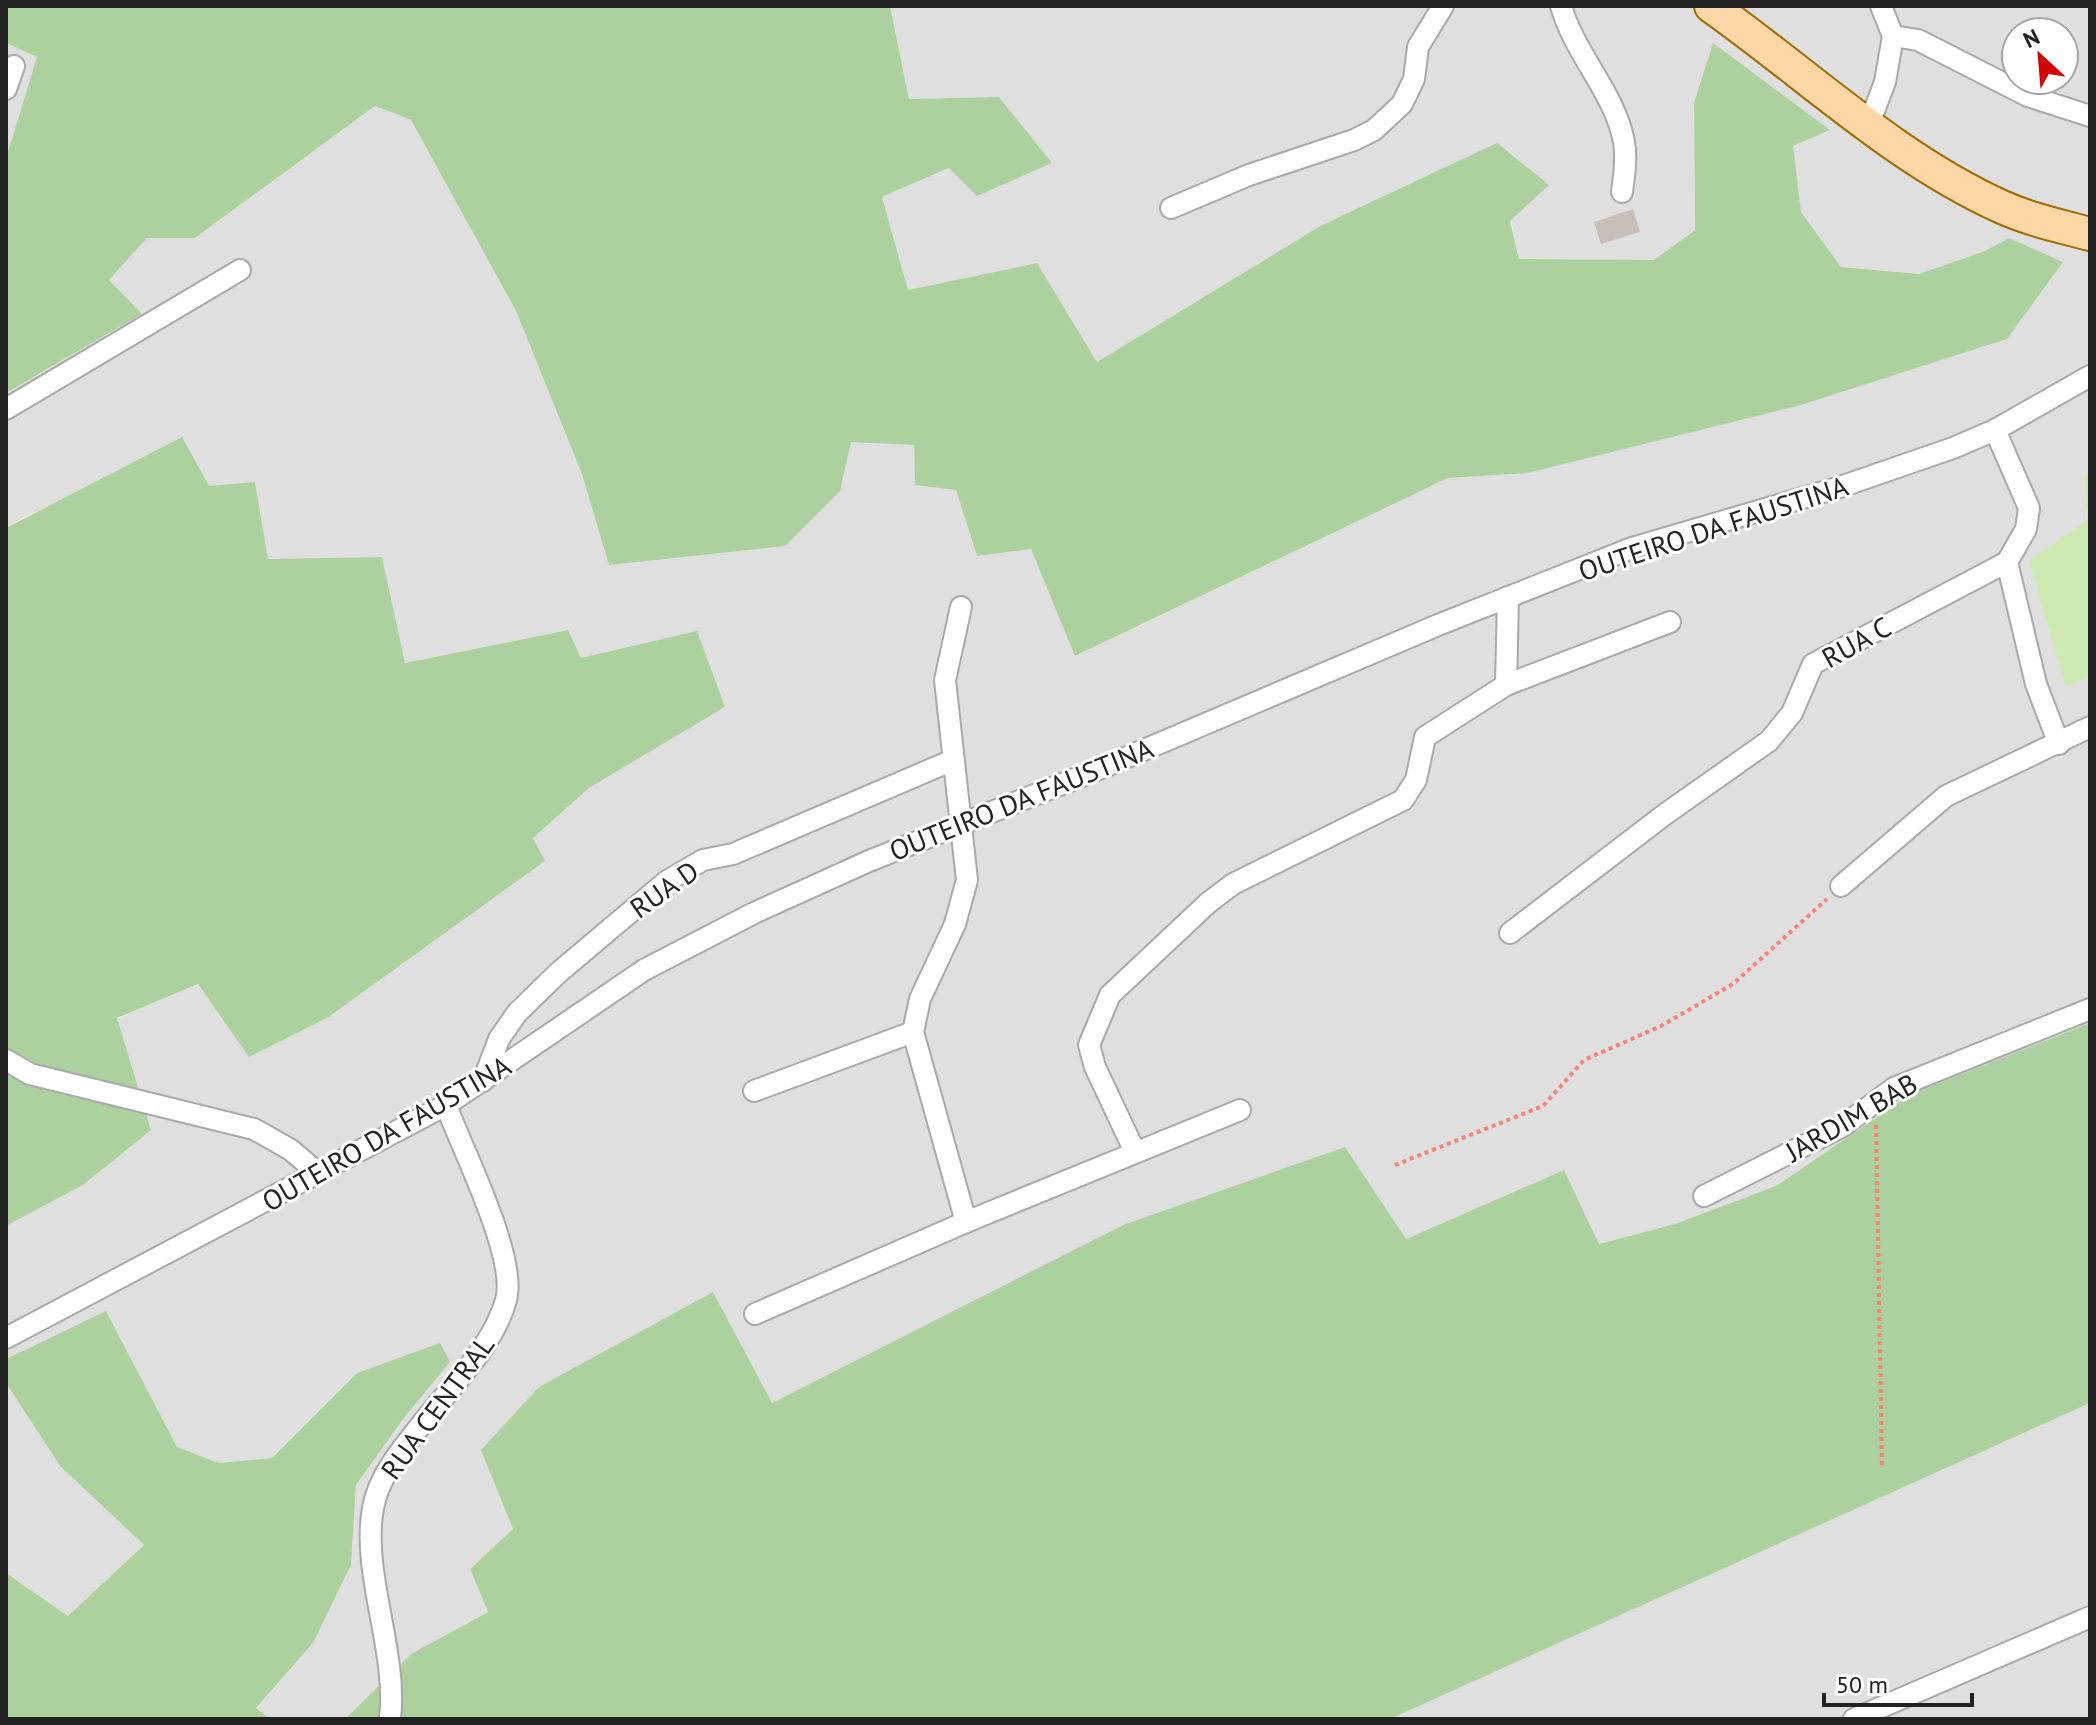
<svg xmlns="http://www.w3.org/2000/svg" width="2096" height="1725" viewBox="0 0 2096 1725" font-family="'PT Sans',sans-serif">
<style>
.residential{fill:#e0dfdf;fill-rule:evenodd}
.grass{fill:#cdebb0}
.forest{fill:#add19e}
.building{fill:#c7bfb8}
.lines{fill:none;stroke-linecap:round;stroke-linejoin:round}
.minor-casing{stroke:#a9a9a9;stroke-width:24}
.primary-casing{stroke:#a06b00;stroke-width:36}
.path{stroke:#fa8072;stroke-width:4;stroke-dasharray:4 4;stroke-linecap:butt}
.minor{stroke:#fff;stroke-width:20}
.primary{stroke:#fcd6a4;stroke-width:32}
.labels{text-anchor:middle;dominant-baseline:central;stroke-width:6;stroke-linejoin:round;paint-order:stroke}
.street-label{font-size:28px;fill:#222;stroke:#fff}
</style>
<rect width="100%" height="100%" fill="#f2efe9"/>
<g class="residential">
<path d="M890,6H2090V473L2084,477L2087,520L2065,687L2090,676V1023L1911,1094L1776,1186L1675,1224L1599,1244L1564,1170L1406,1239L1123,1225L771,1404L713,1292L513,1530L470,1569L488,1612L411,1654L345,1719H270L256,1709L313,1643L351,1565L356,1485L403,1419L450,1362L357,1373L272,1458L219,1463L177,1447L106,1311L6,1359V1226L83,1185L117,1019L198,984L249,1056L327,1018L545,861L533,838L589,788L725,707L697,632L581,658L567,630L404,663L382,557L268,560L255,482L33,512L6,528V393L142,315L109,280L147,238H195L375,106L411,120L516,311L582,474L609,564L840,491L851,441L914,445L956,490L977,556L1031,549L1076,656L1448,478L1528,473L1801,405L2007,339L2009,238L1985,251L1919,274L1841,267L1801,212L1792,145L1829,131L1694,103L1695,230L1654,260L1519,259L1496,144L1322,225L1097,362L1037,263L908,290L882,197L950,168L977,195L1051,163L999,97L909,99ZM2016,32H2064V80H2016Z"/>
<polygon points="6,43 37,57 6,158"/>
<polygon points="6,1383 60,1466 144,1545 68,1616 6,1573"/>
<polygon points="2090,1403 2090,1719 1390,1719 1397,1715"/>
</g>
<polygon class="grass" points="2090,473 2090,676 2066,687 2029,561 2087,520 2084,476"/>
<g class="forest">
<polygon points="6,6 890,6 909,99 999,97 1052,163 977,196 949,168 882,197 908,290 1037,263 1097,362 1322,225 1497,143 1549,185 1510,221 1519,259 1654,260 1695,230 1694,103 1713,43 1830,130 1793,146 1801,212 1841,267 1919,274 1985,251 2009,238 2063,262 2007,339 1801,405 1528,473 1448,478 1075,656 1031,549 977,556 956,490 915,485 914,445 851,442 840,491 785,546 609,565 582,474 516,311 411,120 375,106 195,238 147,238 109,280 142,314 6,393 6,158 37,57 6,43"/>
<polygon points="182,437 209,486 255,482 268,559 382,557 405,663 568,630 581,658 697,631 725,707 589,788 533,838 545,861 327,1018 249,1057 198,984 117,1018 151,1130 83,1185 6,1226 6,528"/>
<polygon points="2090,1023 2090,1403 1390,1719 345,1719 411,1654 488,1612 470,1569 513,1529 481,1450 539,1387 713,1292 772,1403 1123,1225 1345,1147 1406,1239 1564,1170 1599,1244 1675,1224 1776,1186 1911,1094"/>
<polygon points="106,1311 177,1447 219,1463 272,1458 357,1373 440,1343 450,1362 403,1419 356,1485 351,1565 313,1643 256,1708 270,1719 6,1719 6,1573 68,1616 144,1545 60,1466 6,1383 6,1359"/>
</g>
<polygon class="building" points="1633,209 1640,232 1601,244 1594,222"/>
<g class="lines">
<g class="minor-casing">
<g id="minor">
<path d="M1561,6C1575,55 1615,93 1624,142C1627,159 1624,176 1622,192"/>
<polyline points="1893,36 1918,40 2028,96 2090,116"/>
<polyline points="6,89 14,66"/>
<polyline points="1869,124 1885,82 1893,36 1881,6"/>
<polyline points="1171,208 1249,175 1354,140 1374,130 1402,104 1414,79 1418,47 1443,6"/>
<polyline points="6,409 240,270"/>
<polyline points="2007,562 2036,684 2059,744"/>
<polyline points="961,607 945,680 967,880 955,924 920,999 913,1032 966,1222"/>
<polyline points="1506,685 1670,622"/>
<polyline points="1841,886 1946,796 2090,727"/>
<polyline points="1510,933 1664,815 1769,741 1792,713 1813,664 2007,562 2026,529 2029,508 1995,430"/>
<polyline points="6,1060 30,1074 254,1129 291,1150 318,1173"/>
<polyline points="483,1081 499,1039 517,1013 558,973 667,881 703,860 733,854 953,760"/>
<polyline points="754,1091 913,1032"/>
<polyline points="1135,1152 1095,1067 1089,1045 1110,995 1208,903 1233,884 1403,800 1416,780 1425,737 1506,685 1508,597"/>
<polyline points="1704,1196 1843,1126 1894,1088 2090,1009"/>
<polyline points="755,1314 966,1222 1240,1110"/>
<polyline points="6,1338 446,1105 644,970 754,913 869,861 1092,772 1438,625 1632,548 1840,487 1953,448 1995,430 2090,376"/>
<path d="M390,1719C398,1651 361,1573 373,1508C379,1473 407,1443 429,1415C456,1381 494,1344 506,1300C518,1258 462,1149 446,1105"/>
<polyline points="1854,1719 2090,1617"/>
</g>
</g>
<g class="primary-casing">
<path id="primary" d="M1711,6C1807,74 1894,158 2002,207C2031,220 2060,226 2090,234"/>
</g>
<g class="path">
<polyline points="1876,1125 1882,1467"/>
<polyline points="1395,1165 1543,1106 1584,1060 1661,1026 1733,984 1827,899"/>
</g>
<use href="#minor" class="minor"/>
<use href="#primary" class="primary"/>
</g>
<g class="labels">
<g class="street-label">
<text transform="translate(1713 528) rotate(-18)">OUTEIRO DA FAUSTINA</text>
<text transform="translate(1856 642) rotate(-29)">RUA C</text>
<text transform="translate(1021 799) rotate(-22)">OUTEIRO DA FAUSTINA</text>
<text transform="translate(664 889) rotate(-35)">RUA D</text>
<text transform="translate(1851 1117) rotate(-30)">JARDIM BAB</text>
<text transform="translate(386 1133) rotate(-30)">OUTEIRO DA FAUSTINA</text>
<text transform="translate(437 1407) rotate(-54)">RUA CENTRAL</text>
</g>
</g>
<rect width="2096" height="1725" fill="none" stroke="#222222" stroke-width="16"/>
<g transform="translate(2040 56) rotate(334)"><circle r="38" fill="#ffffff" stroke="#a7a7a7" stroke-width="2"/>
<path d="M0-6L14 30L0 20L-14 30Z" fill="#d40000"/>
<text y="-12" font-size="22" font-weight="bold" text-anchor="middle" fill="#222222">N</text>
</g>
<path d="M1824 1693v12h148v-12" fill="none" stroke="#222222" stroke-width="4"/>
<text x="1836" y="1693" font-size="24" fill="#222222" stroke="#ffffff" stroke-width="6" paint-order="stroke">50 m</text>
</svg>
